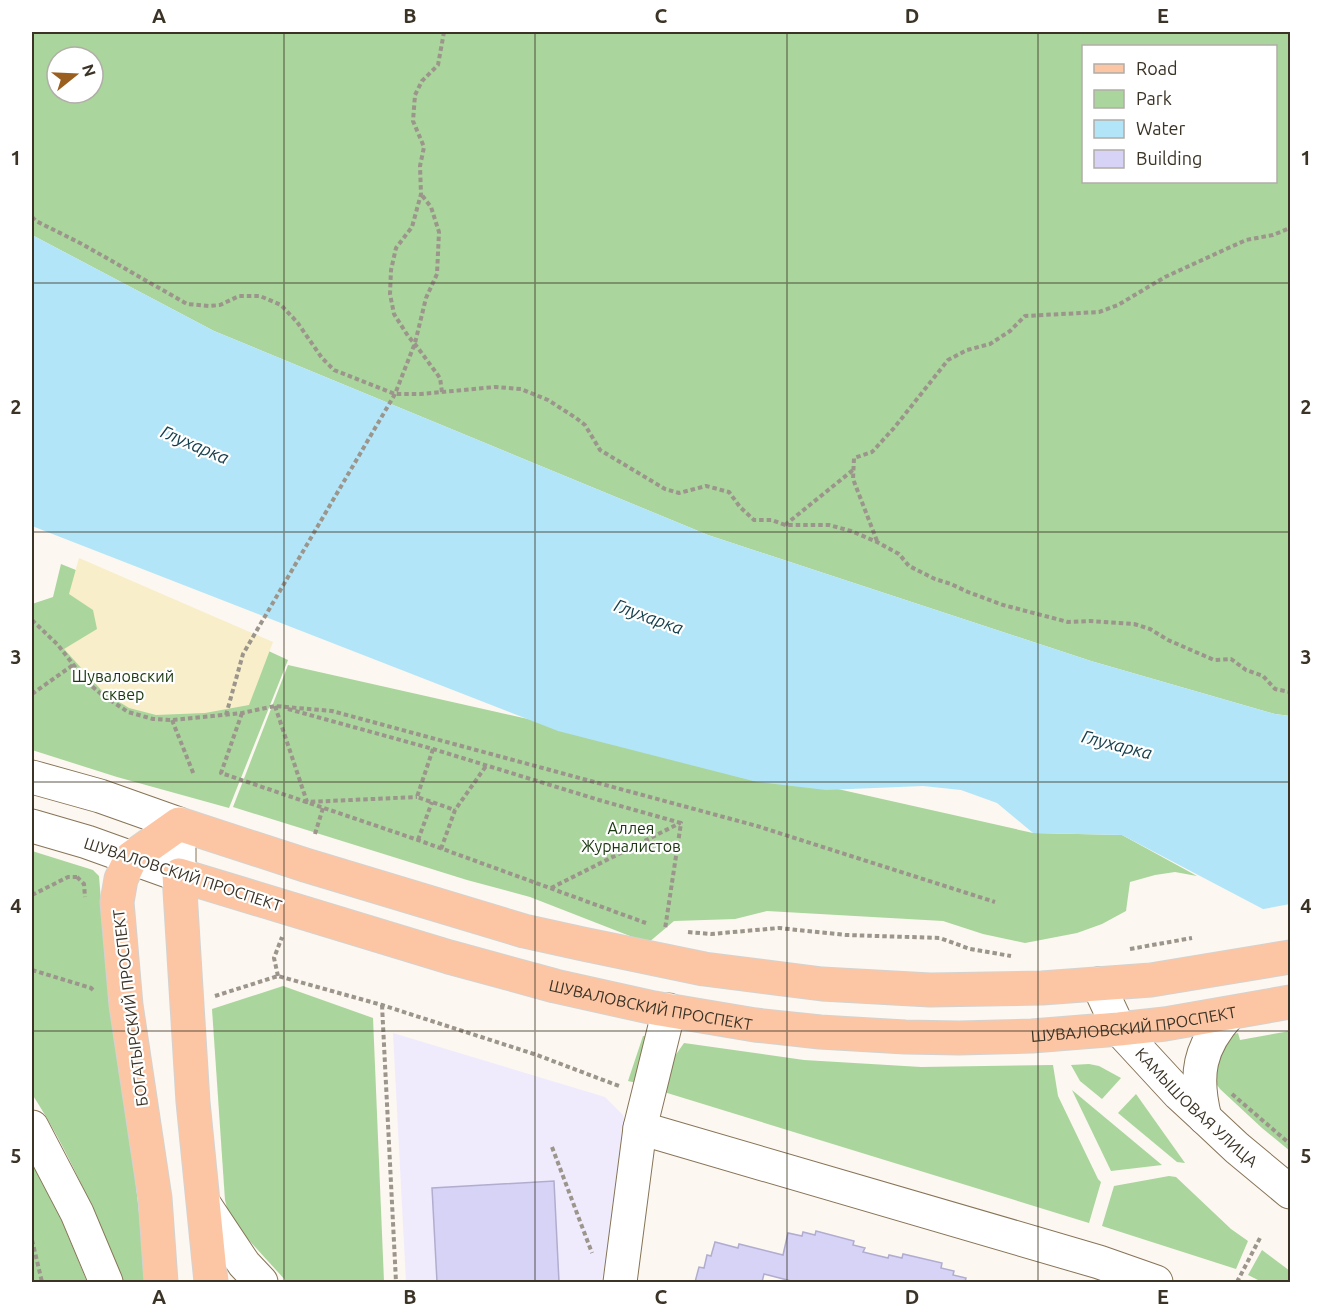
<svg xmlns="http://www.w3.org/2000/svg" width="1322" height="1314" viewBox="0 0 1322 1314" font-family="Ubuntu,sans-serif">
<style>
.commercial{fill:#efebfd}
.green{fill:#aad59c;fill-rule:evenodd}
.sand{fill:#f8eec9}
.water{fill:#b2e5f8}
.pier{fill:#fcf7f1}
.building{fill:#d7d3f7;stroke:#b1adcf;stroke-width:1.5}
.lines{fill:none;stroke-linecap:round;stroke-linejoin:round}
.minor-casing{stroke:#867456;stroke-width:35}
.major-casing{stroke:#d4d2cf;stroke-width:35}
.path{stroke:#9c958c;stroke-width:4;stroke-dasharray:4.5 3;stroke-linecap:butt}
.minor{stroke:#fff;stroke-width:33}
.major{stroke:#fcc6a4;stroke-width:33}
.grid{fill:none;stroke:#3b3326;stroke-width:1.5;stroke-opacity:0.55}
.labels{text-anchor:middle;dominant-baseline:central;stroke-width:4.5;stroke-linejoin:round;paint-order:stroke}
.park-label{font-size:16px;fill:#1a390e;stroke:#fff}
.street-label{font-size:16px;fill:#3b3326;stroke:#fff}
.water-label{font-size:18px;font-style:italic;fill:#143e4c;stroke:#fff}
.neatline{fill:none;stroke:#3b3326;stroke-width:2}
.grid-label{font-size:20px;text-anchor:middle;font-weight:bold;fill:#3b3326}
</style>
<rect width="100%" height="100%" fill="#fcf7f1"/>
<polygon class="commercial" points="393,1033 605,1097 623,1115 632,1139 632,1161 601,1282 406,1282"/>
<g class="green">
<path d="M32,32H1290V716L1275,714L1091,661L708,535L214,331L32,235ZM1084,46H1276V182H1084ZM57,57H93V93H57Z"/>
<polygon points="61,564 215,626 288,660 229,808 117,777 32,750 32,604 53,597"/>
<polygon points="288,665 1033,833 1122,835 1197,876 1175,872 1155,875 1130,882 1126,911 1102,924 1077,933 1025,943 983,934 943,921 767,911 735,919 674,921 648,943 530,897 467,880 233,807"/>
<path d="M32,851L93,870L99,876L109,1003L135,1177L147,1282H122C97,1218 70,1152 32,1094Z"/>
<polygon points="283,986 373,1018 384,1282 287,1282 237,1227 228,1212 225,1200 212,1009"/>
<polygon points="1290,1031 1290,1151 1262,1128 1220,1089 1212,1078 1211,1065 1229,1036 1238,1033 1240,1040"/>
<polygon points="643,1036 647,1036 641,1084 628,1081"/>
<polygon points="684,1043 804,1060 921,1067 1053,1065 1058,1096 1098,1179 1101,1182 1089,1223 664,1092 670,1063"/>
<polygon points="1089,1064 1099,1066 1121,1078 1102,1099 1080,1081 1071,1065"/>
<polygon points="1072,1090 1162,1165 1111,1171"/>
<polygon points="1136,1094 1185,1163 1177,1162 1118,1113"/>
<polygon points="32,1164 58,1211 87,1282 32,1282"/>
<polygon points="1169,1176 1176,1177 1231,1229 1248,1241 1236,1269 1102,1226 1114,1186"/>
<polygon points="1262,1250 1290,1271 1290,1282 1262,1282 1248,1275"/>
</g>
<polygon class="sand" points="79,558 273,642 249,705 205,713 156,715 129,708 103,692 64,649 97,629 93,610 69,594"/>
<polygon class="water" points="32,235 214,331 708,535 1091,661 1275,714 1290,716 1290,916 1278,917 1122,835 1033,833 997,803 961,790 923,786 826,790 757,782 558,731 32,526"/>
<polygon class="pier" points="1290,904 1290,919 1277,920 1258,910"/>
<g class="building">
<polygon points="554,1181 559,1282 437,1282 432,1188"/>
<polygon points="816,1231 854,1241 853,1245 865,1248 863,1252 888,1258 889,1255 902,1258 903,1254 942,1263 941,1268 954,1271 953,1275 966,1278 965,1282 795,1282 764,1274 762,1282 695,1282 699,1267 704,1268 707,1255 711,1256 715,1242 738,1248 739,1244 783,1255 788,1233 802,1236 803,1232 815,1235"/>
</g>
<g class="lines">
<g class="minor-casing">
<g id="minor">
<polyline points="32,777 100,796 179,824 179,875 87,842 32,826"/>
<path id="s1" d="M1098,984L1119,1029L1179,1094L1205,1118L1237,1148L1290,1192"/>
<path d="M1205,1118C1194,1075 1199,1047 1229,1014"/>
<polyline points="32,1127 77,1213 106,1282"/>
<polyline points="640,1128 669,1010"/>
<polyline points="204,1204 244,1264 261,1282"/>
<polyline points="620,1282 640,1128 1099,1262 1156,1282"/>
</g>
</g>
<g class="major-casing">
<g id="major">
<polyline points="161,1282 155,1198 126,1005 117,902 121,879 131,858 179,824 305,865 524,931 583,944 704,969 822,984 930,990 1042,988 1151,980 1290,957"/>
<path id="s2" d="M211,1282L193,1102L179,875L449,957L555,986L654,1008L755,1025L820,1032L905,1037L959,1038L1032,1036L1119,1029L1165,1024L1290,1002"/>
</g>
</g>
<g class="path">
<polyline points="32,217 36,221 82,244 187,304 209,306 220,305 239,296 260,296 281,305 297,322 322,358 334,370 395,394 421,394 495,387 521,389 548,400 576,418 585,425 600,450 665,489 679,493 706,486 729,492 740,507 754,520 772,520 785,525 829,525 851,531 877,542 899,554 909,566 935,579 951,584 968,592 1003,605 1068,622 1090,621 1134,624 1150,629 1168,640 1214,660 1231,659 1246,670 1263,676 1275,689 1290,692"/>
<polyline points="442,392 440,378 418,348 408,336 394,314 390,294 391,270 396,248 412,227 421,194 420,166 424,147 413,121 415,95 422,81 438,65 444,32"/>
<polyline points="785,525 853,470"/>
<polyline points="877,541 853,479 854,458 872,452 894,428 948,360 967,350 990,344 1010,331 1025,316 1099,312 1118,305 1165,277 1246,240 1273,235 1290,228"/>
<polyline points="32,620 58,645 86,681 101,694 128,712 153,719 172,720 242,713 275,706 332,711 757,826 995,902"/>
<polyline points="32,694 73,665"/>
<polyline points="275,706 307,802 417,797"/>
<polyline points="288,709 433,749 599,800 681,823 665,929"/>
<polyline points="242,713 221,773 418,840 646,923"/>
<polyline points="226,715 243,654 395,394 415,343 426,298 437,274 439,232 431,207 421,194"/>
<polyline points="172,720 194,775"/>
<polyline points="433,749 417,797 455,810"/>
<polyline points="315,834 323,808"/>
<polyline points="418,840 432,802"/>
<polyline points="441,849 455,810 486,766"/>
<polyline points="77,877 84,884 85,897"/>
<polyline points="551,888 680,823"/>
<polyline points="32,895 68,877 77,877"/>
<polyline points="688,932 711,934 779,928 846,935 940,938 970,949 1011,956"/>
<polyline points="1130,949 1192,938"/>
<polyline points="32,970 91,988 93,990"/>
<polyline points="278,976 274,958 282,937"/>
<polyline points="215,996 278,976 382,1005 537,1055 619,1086"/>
<polyline points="382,1005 396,1282"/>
<polyline points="1232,1094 1290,1144"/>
<polyline points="552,1147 592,1253"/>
<polyline points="32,1240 42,1282"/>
<polyline points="1237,1282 1260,1238"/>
</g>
<use href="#minor" class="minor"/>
<use href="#major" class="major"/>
</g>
<path class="grid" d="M284,32V1282M535,32V1282M787,32V1282M1038,32V1282M32,283H1290M32,532H1290M32,782H1290M32,1031H1290"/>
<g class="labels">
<g class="park-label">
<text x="123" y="676">Шуваловский<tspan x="123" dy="18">сквер</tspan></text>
<text x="631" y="828">Аллея<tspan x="631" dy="18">Журналистов</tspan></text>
</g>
<g class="street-label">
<text transform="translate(183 874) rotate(18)">ШУВАЛОВСКИЙ ПРОСПЕКТ</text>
<text stroke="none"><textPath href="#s2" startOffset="898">ШУВАЛОВСКИЙ ПРОСПЕКТ</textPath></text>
<text transform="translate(130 1008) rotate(-97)">БОГАТЫРСКИЙ ПРОСПЕКТ</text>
<text stroke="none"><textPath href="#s2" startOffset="1384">ШУВАЛОВСКИЙ ПРОСПЕКТ</textPath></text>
<text stroke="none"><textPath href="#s1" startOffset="160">КАМЫШОВАЯ УЛИЦА</textPath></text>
</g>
<g class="water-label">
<text transform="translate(195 444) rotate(23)">Глухарка</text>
<text transform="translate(649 616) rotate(20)">Глухарка</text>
<text transform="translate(1117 744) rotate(14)">Глухарка</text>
</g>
</g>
<rect width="1322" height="1314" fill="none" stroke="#ffffff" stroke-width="66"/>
<rect x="1082" y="45" width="195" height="138" fill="#ffffff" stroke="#b1ada8" stroke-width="1.5"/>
<rect x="1094" y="64" width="30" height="9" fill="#fcc6a4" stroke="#b1ada8" stroke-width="1.5"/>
<text x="1136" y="75" font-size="18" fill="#3b3326">Road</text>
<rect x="1094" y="90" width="30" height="18" fill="#aad59c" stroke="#b1ada8" stroke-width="1.5"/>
<text x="1136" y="105" font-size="18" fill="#3b3326">Park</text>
<rect x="1094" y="120" width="30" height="18" fill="#b2e5f8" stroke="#b1ada8" stroke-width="1.5"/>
<text x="1136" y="135" font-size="18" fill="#3b3326">Water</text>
<rect x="1094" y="150" width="30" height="18" fill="#d7d3f7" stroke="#b1ada8" stroke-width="1.5"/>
<text x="1136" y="165" font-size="18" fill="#3b3326">Building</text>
<g transform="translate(75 75) rotate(72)"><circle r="28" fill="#ffffff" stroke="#b1ada8" stroke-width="1.5"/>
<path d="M0-4.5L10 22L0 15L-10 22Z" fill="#9a5f1f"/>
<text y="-9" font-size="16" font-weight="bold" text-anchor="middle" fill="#3b3326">N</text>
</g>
<rect x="33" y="33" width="1256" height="1248" class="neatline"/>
<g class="grid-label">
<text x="159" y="23">A</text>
<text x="410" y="23">B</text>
<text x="661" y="23">C</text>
<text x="912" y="23">D</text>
<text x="1163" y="23">E</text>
<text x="16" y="165">1</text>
<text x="1306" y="165">1</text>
<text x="16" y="414">2</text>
<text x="1306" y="414">2</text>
<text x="16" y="664">3</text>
<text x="1306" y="664">3</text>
<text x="16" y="913">4</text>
<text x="1306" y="913">4</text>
<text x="16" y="1163">5</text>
<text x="1306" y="1163">5</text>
<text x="159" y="1304">A</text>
<text x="410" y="1304">B</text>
<text x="661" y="1304">C</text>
<text x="912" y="1304">D</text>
<text x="1163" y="1304">E</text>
</g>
</svg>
